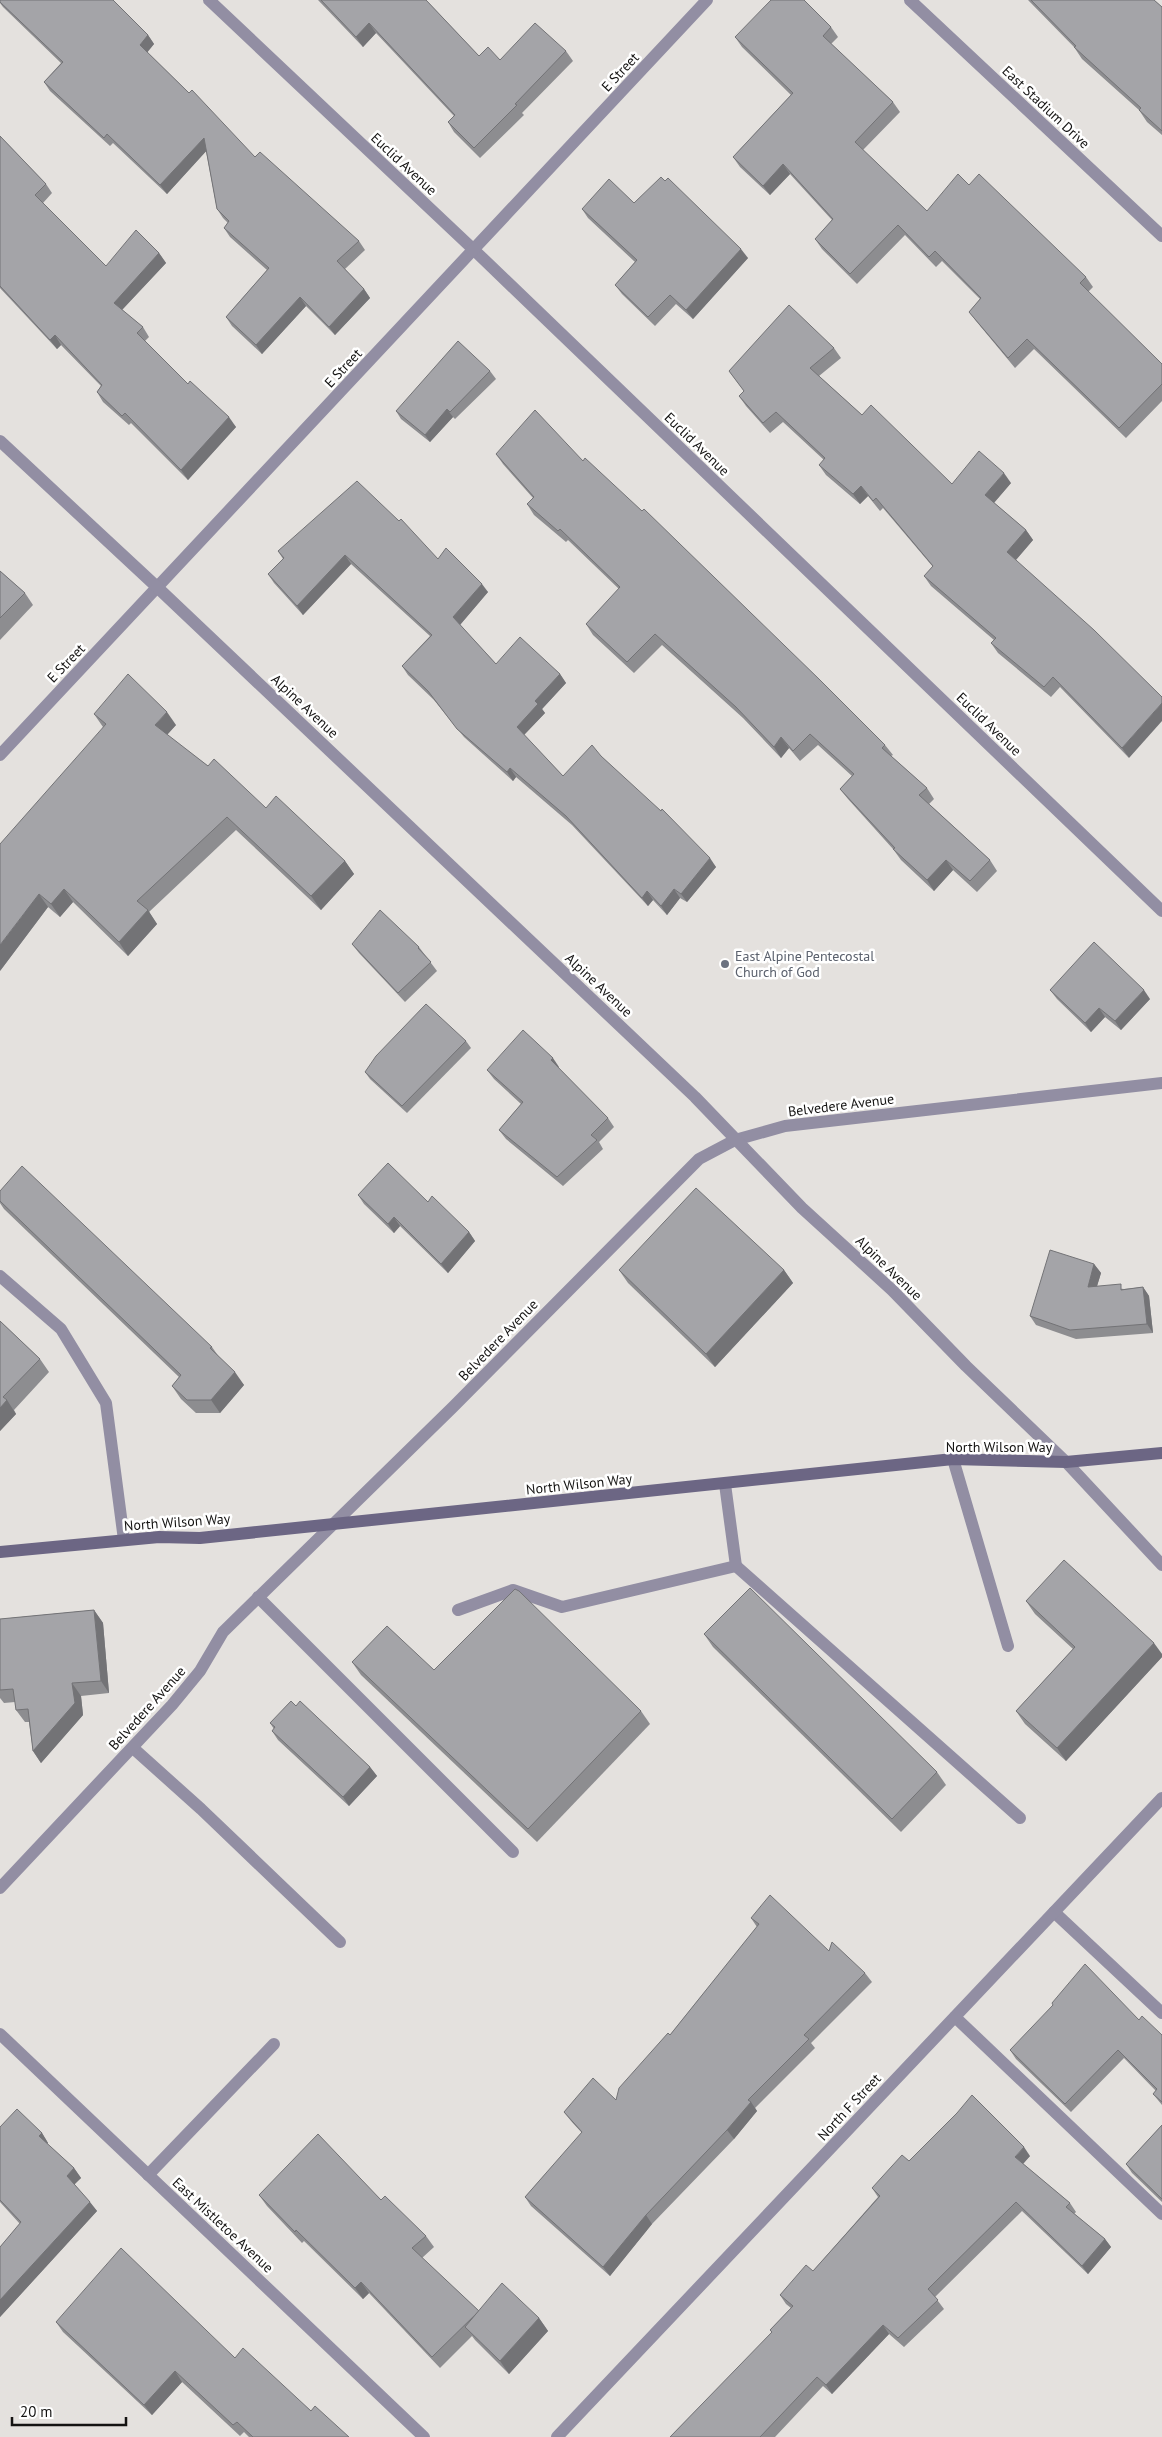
<svg xmlns="http://www.w3.org/2000/svg" width="1162" height="2437" viewBox="0 0 1162 2437" font-family="'PT Sans',sans-serif">
<style>
.lines{fill:none;stroke-linecap:round;stroke-linejoin:round}
.service{stroke:#928ea3;stroke-width:12}
.minor{stroke:#928ea3;stroke-width:12}
.tertiary{stroke:#928ea3;stroke-width:12}
.secondary{stroke:#6c6684;stroke-width:12}
.wall{fill:#8d8d90}
.shaded-wall{fill:#737376}
.building{fill:#a4a4a8;stroke:#737376}
.worship-dot{fill:#6b7280;stroke:#fff;stroke-width:2}
.labels{text-anchor:middle;dominant-baseline:central;stroke-width:5;stroke-linejoin:round;paint-order:stroke}
.street-label{font-size:14px;fill:#141312;stroke:#fff}
.worship-label{font-size:14px;fill:#5b616d;stroke:#fff;text-anchor:start}
</style>
<rect width="100%" height="100%" fill="#e4e1de"/>
<g class="lines">
<g class="service">
<polyline points="0,1276 61,1329 106,1403 124,1540"/>
<polyline points="953,1459 1008,1646"/>
<polyline points="736,1566 1020,1818"/>
<polyline points="258,1597 513,1852"/>
<polyline points="458,1610 513,1590 562,1607 736,1566 725,1484"/>
<polyline points="133,1748 201,1809 340,1942"/>
<polyline points="1054,1912 1162,2013"/>
<polyline points="955,2017 1162,2214"/>
<polyline points="148,2175 274,2044"/>
</g>
<g class="minor">
<polyline points="209,0 474,250 1162,911"/>
<polyline points="910,0 1162,236"/>
<polyline points="0,755 707,0"/>
<polyline points="0,1888 172,1705 200,1671 223,1632 453,1407 699,1159 735,1140 785,1126 1162,1083"/>
<polyline points="0,2034 424,2437"/>
<polyline points="557,2437 1162,1798"/>
</g>
<polyline class="tertiary" points="0,441 158,588 695,1097 802,1208 892,1290 966,1366 1066,1462 1162,1565"/>
<polyline class="secondary" points="0,1552 159,1537 200,1538 953,1459 1066,1462 1162,1453"/>
</g>
<g class="wall">
<polygon points="0,0 148,35 154,44 147,52 255,157 359,241 365,250 345,269 364,289 370,298 335,335 306,306 262,354 232,326 226,317 267,270 230,237 224,228 228,223 223,218 217,209 206,151 167,194 113,143 110,146 50,91 44,82 61,63 3,7 0,3"/>
<polygon points="318,0 426,0 479,56 500,60 566,51 573,61 522,113 524,115 480,158 454,132 448,122 454,116 376,33 363,47"/>
<polygon points="1028,0 1154,0 1162,7 1162,135 1147,122 1139,110 1082,59 1074,47"/>
<polygon points="831,27 838,37 831,44 893,102 900,112 863,150 927,211 969,185 1086,277 1093,287 1088,292 1162,364 1162,401 1126,438 1034,349 1015,368 976,321 969,312 980,299 942,261 936,267 905,235 857,284 822,249 815,239 832,220 790,174 770,195 740,167 733,157 791,95 742,47 735,37"/>
<polygon points="0,136 46,184 52,193 43,203 106,266 159,253 166,263 122,310 143,327 149,337 145,341 188,384 236,427 188,480 131,423 129,425 103,402 97,392 101,386 61,345 57,349 0,288"/>
<polygon points="634,203 748,258 693,319 676,304 655,326 622,294 615,285 635,262 588,218 582,209"/>
<polygon points="834,348 841,358 819,376 862,415 952,484 1011,483 994,503 1026,530 1033,540 1016,560 1129,758 1060,687 1051,697 998,653 991,643 994,640 931,586 924,576 933,567 883,508 880,511 868,496 860,504 826,475 819,465 824,460 783,422 770,433 746,406 739,396 744,391 729,371"/>
<polygon points="490,371 496,379 455,419 453,417 430,442 401,419 396,411"/>
<polygon points="496,454 583,461 885,745 893,755 891,756 927,788 934,799 929,804 990,860 997,871 977,892 953,870 934,891 901,860 893,849 848,799 840,789 852,776 818,745 800,761 789,748 781,758 743,718 662,645 634,673 593,635 586,624 619,589 568,540 566,542 534,515 527,504 533,498 503,464"/>
<polygon points="278,551 438,559 488,592 460,625 496,664 560,674 566,683 542,709 545,713 524,735 563,776 601,756 716,867 687,902 680,898 667,915 653,900 648,906 572,825 516,777 513,781 464,737 434,700 408,675 402,666 430,636 351,564 303,615 274,583 268,574 283,559"/>
<polygon points="0,571 25,593 33,605 0,640"/>
<polygon points="94,714 176,725 167,735 208,766 266,808 345,861 354,874 321,910 236,830 149,912 157,924 128,956 73,902 60,917 48,907 0,971 103,727"/>
<polygon points="352,944 419,947 437,971 405,1002 359,953"/>
<polygon points="1050,990 1150,999 1121,1030 1105,1017 1091,1032 1057,999"/>
<polygon points="466,1041 471,1048 407,1113 370,1079 365,1072"/>
<polygon points="559,1067 558,1068 608,1118 614,1127 599,1142 603,1149 563,1186 506,1139 499,1130 521,1104 494,1079 487,1070"/>
<polygon points="0,1191 212,1347 219,1357 244,1385 220,1413 196,1413 181,1399 172,1386 179,1377 4,1209 0,1203"/>
<polygon points="358,1195 428,1202 469,1232 475,1241 448,1273 400,1226 394,1233 364,1204"/>
<polygon points="1094,1264 1101,1273 1097,1286 1124,1289 1143,1287 1149,1296 1153,1333 1076,1339 1036,1325 1030,1316"/>
<polygon points="619,1270 784,1270 793,1283 715,1367 628,1283"/>
<polygon points="0,1321 40,1359 49,1372 14,1410 16,1414 0,1431"/>
<polygon points="1026,1601 1162,1654 1162,1657 1066,1761 1025,1724 1016,1711 1073,1649 1035,1614"/>
<polygon points="94,1610 103,1623 109,1693 81,1696 83,1715 41,1763 33,1751 29,1722 25,1722 16,1710 15,1702 4,1703 0,1698 0,1619"/>
<polygon points="704,1634 937,1772 946,1785 901,1832 713,1647"/>
<polygon points="352,1662 434,1670 641,1711 650,1724 537,1842 361,1675"/>
<polygon points="296,1706 370,1767 377,1776 349,1806 278,1740 272,1731 274,1729 270,1723"/>
<polygon points="751,1918 829,1951 865,1973 872,1982 811,2043 815,2048 755,2108 757,2111 734,2139 652,2224 610,2276 531,2206 525,2197 582,2133 571,2121 564,2112 616,2100 670,2035 757,1927"/>
<polygon points="1139,2020 1162,2035 1162,2105 1153,2094 1156,2091 1124,2058 1071,2112 1016,2059 1010,2050"/>
<polygon points="1162,2125 1162,2202 1132,2173 1126,2164"/>
<polygon points="0,2127 42,2133 48,2143 47,2144 74,2168 81,2178 74,2184 97,2211 0,2317 0,2247 20,2224 0,2202"/>
<polygon points="1030,2156 1023,2164 1070,2203 1076,2212 1074,2214 1105,2239 1111,2247 1088,2274 1022,2211 935,2297 944,2309 904,2347 889,2334 832,2394 823,2386 775,2437 670,2437 772,2333 770,2330 791,2308 786,2304 780,2295 813,2271 878,2197 872,2188 909,2161"/>
<polygon points="259,2195 381,2200 426,2236 434,2247 422,2258 479,2311 539,2318 548,2331 509,2374 475,2340 472,2336 440,2368 369,2293 363,2299 304,2241 302,2243 267,2206"/>
<polygon points="56,2322 235,2358 349,2437 249,2437 244,2432 240,2436 182,2382 152,2415 63,2332"/>
</g>
<g class="shaded-wall">
<polygon points="369,23 376,33 363,47 356,37"/>
<polygon points="148,35 154,44 146,54 140,45"/>
<polygon points="204,138 210,147 167,194 160,185"/>
<polygon points="783,164 790,174 770,195 763,186"/>
<polygon points="741,249 748,258 693,319 686,310"/>
<polygon points="159,253 166,263 120,312 114,303"/>
<polygon points="364,289 370,298 335,335 329,327"/>
<polygon points="300,297 306,306 262,354 256,345"/>
<polygon points="55,335 61,345 57,349 50,340"/>
<polygon points="447,409 453,417 430,442 425,435"/>
<polygon points="229,417 236,427 188,480 181,470"/>
<polygon points="1004,473 1011,483 992,505 985,495"/>
<polygon points="861,486 868,496 860,504 853,494"/>
<polygon points="1026,530 1033,540 1014,562 1007,552"/>
<polygon points="345,555 351,564 303,615 297,606"/>
<polygon points="482,584 488,592 459,626 453,617"/>
<polygon points="560,674 566,683 542,709 545,713 523,736 517,727 535,701"/>
<polygon points="1162,703 1162,721 1129,758 1122,748"/>
<polygon points="167,712 176,725 164,738 155,725"/>
<polygon points="781,737 789,748 781,758 774,747"/>
<polygon points="510,768 516,777 513,781 507,772"/>
<polygon points="710,858 716,867 687,902 681,894"/>
<polygon points="946,860 953,870 934,891 927,880"/>
<polygon points="345,861 354,874 321,910 311,896"/>
<polygon points="64,889 73,902 60,917 51,904"/>
<polygon points="674,889 680,898 667,915 661,906"/>
<polygon points="647,891 653,900 648,906 642,898"/>
<polygon points="39,894 48,907 0,971 0,945"/>
<polygon points="148,910 157,924 128,956 119,942"/>
<polygon points="1144,990 1150,999 1121,1030 1115,1021"/>
<polygon points="1099,1008 1105,1017 1091,1032 1085,1023"/>
<polygon points="553,1058 559,1067 557,1069 551,1060"/>
<polygon points="394,1217 400,1226 394,1233 388,1224"/>
<polygon points="469,1232 475,1241 448,1273 441,1264"/>
<polygon points="1094,1264 1101,1273 1094,1296 1088,1287"/>
<polygon points="784,1270 793,1283 715,1367 706,1354"/>
<polygon points="1143,1287 1149,1296 1153,1333 1147,1324"/>
<polygon points="235,1372 244,1385 220,1413 211,1400"/>
<polygon points="7,1400 16,1414 0,1431 0,1408"/>
<polygon points="94,1610 103,1623 109,1693 101,1681"/>
<polygon points="1154,1643 1162,1654 1162,1657 1066,1761 1057,1748"/>
<polygon points="72,1683 81,1696 83,1715 41,1763 33,1751"/>
<polygon points="370,1767 377,1776 349,1806 343,1797"/>
<polygon points="751,2102 757,2111 734,2139 727,2130"/>
<polygon points="42,2133 48,2143 46,2145 39,2136"/>
<polygon points="1024,2147 1030,2156 1021,2166 1015,2157"/>
<polygon points="74,2168 81,2178 74,2185 67,2176"/>
<polygon points="90,2202 97,2211 0,2317 0,2300"/>
<polygon points="646,2215 652,2224 610,2276 603,2267"/>
<polygon points="1105,2239 1111,2247 1088,2274 1082,2266"/>
<polygon points="361,2282 369,2293 363,2299 355,2288"/>
<polygon points="539,2318 548,2331 509,2374 500,2361"/>
<polygon points="883,2325 889,2334 832,2394 826,2385"/>
<polygon points="175,2371 182,2382 152,2415 144,2405"/>
</g>
<g class="building">
<polygon points="0,0 113,0 148,35 140,45 189,93 192,90 255,157 260,152 359,241 337,261 364,289 329,327 300,297 256,345 226,317 269,268 224,228 229,221 217,209 204,138 160,185 107,134 104,138 44,82 63,62 0,2"/>
<polygon points="321,0 426,0 479,56 488,47 500,60 535,23 566,51 515,104 517,105 474,148 448,122 455,115 369,23 356,37"/>
<polygon points="771,0 804,0 831,27 823,36 893,102 855,142 927,211 958,174 969,185 979,174 1086,277 1080,283 1162,364 1162,384 1119,428 1027,339 1008,358 969,312 981,298 935,251 929,257 898,225 850,274 815,239 833,219 783,164 763,186 733,157 793,93 735,37"/>
<polygon points="1031,0 1154,0 1162,7 1162,131 1139,110 1141,108 1074,47 1076,46"/>
<polygon points="0,136 46,184 35,195 106,266 136,230 159,253 114,303 143,327 137,333 188,384 190,381 229,417 181,470 125,413 122,416 97,392 102,385 55,335 50,340 0,286"/>
<polygon points="661,177 665,181 668,178 741,249 686,310 670,295 648,317 615,285 637,260 582,209 609,179 634,203"/>
<polygon points="789,305 834,348 810,368 862,415 871,405 952,484 979,451 1004,473 985,495 1026,530 1007,552 1094,630 1162,697 1162,703 1122,748 1053,677 1044,687 991,643 996,638 924,576 933,566 876,498 873,501 861,486 853,494 819,465 825,458 776,412 763,423 739,396 744,391 729,371"/>
<polygon points="458,341 490,371 450,412 447,409 425,435 396,411"/>
<polygon points="535,410 583,461 585,458 642,511 644,509 820,680 885,745 882,748 927,788 919,795 990,860 970,881 946,860 927,880 893,849 895,848 840,789 854,774 810,734 793,751 781,737 774,747 736,707 655,634 627,662 586,624 620,587 560,529 558,531 527,504 534,497 496,454"/>
<polygon points="357,481 399,521 401,519 438,559 446,548 482,584 453,617 496,664 520,637 560,674 535,701 538,704 517,727 563,776 592,745 601,756 661,811 662,809 710,858 681,894 674,889 661,906 647,891 642,898 566,816 510,768 507,772 457,729 428,691 402,666 432,635 345,555 297,606 268,574 284,558 278,551"/>
<polygon points="0,571 25,593 0,618"/>
<polygon points="128,674 167,712 155,725 208,766 214,759 266,808 276,796 345,861 311,896 227,817 137,901 148,910 119,942 64,889 51,904 39,894 0,945 0,844 106,724 94,714"/>
<polygon points="380,910 419,947 418,948 431,962 398,993 352,944"/>
<polygon points="1094,942 1144,990 1115,1021 1099,1008 1085,1023 1050,990"/>
<polygon points="426,1004 466,1041 402,1106 365,1072 376,1056"/>
<polygon points="523,1030 553,1058 551,1060 608,1118 591,1135 597,1140 557,1177 499,1130 523,1102 487,1070"/>
<polygon points="388,1163 428,1202 432,1196 469,1232 441,1264 394,1217 388,1224 358,1195"/>
<polygon points="22,1166 212,1347 210,1348 235,1372 211,1400 187,1400 172,1386 181,1375 0,1201 0,1191"/>
<polygon points="696,1188 784,1270 706,1354 619,1270"/>
<polygon points="1050,1250 1094,1264 1088,1287 1121,1284 1121,1290 1143,1287 1147,1324 1070,1330 1030,1316"/>
<polygon points="0,1321 40,1359 3,1397 7,1400 0,1408"/>
<polygon points="1064,1560 1154,1643 1057,1748 1016,1711 1075,1647 1026,1601"/>
<polygon points="750,1588 937,1772 892,1819 704,1634"/>
<polygon points="515,1589 519,1591 641,1711 528,1829 352,1662 387,1626 434,1670"/>
<polygon points="94,1610 101,1681 72,1683 75,1703 33,1751 28,1709 16,1710 13,1689 0,1690 0,1619"/>
<polygon points="291,1701 296,1706 300,1701 370,1767 343,1797 272,1731 275,1727 270,1723"/>
<polygon points="770,1895 829,1951 832,1942 865,1973 804,2035 809,2039 748,2100 751,2102 727,2130 646,2215 603,2267 525,2197 582,2132 564,2112 593,2078 616,2100 619,2088 668,2033 670,2035 759,1924 751,1918"/>
<polygon points="1085,1964 1139,2020 1142,2016 1162,2035 1162,2102 1153,2094 1157,2089 1118,2050 1065,2104 1010,2050 1053,2005 1052,2003"/>
<polygon points="972,2095 1024,2147 1015,2157 1070,2203 1066,2207 1105,2239 1082,2266 1016,2202 928,2289 938,2300 898,2338 883,2325 826,2385 817,2377 760,2437 670,2437 772,2332 770,2330 793,2306 780,2295 806,2265 813,2271 880,2196 872,2188 902,2155 909,2161 957,2113"/>
<polygon points="17,2109 42,2133 39,2136 74,2168 67,2176 90,2202 0,2300 0,2247 21,2222 0,2200 0,2127"/>
<polygon points="1162,2125 1162,2199 1126,2164"/>
<polygon points="318,2134 381,2200 385,2196 426,2236 412,2248 479,2311 432,2357 361,2282 355,2288 296,2230 295,2232 259,2195"/>
<polygon points="121,2248 235,2358 243,2348 311,2411 315,2406 349,2437 253,2437 237,2422 233,2425 175,2371 144,2405 56,2322"/>
<polygon points="502,2283 539,2318 500,2361 465,2327"/>
</g>
<circle class="worship-dot" cx="725" cy="964" r="5"/>
<g class="labels">
<g class="street-label">
<text transform="translate(620 72) rotate(-47)">E Street</text>
<text transform="translate(1046 107) rotate(43)">East Stadium Drive</text>
<text transform="translate(404 164) rotate(43)">Euclid Avenue</text>
<text transform="translate(343 368) rotate(-47)">E Street</text>
<text transform="translate(697 444) rotate(44)">Euclid Avenue</text>
<text transform="translate(66 663) rotate(-46)">E Street</text>
<text transform="translate(305 706) rotate(43)">Alpine Avenue</text>
<text transform="translate(989 724) rotate(44)">Euclid Avenue</text>
<text transform="translate(599 985) rotate(43)">Alpine Avenue</text>
<text transform="translate(841 1105) rotate(-7)">Belvedere Avenue</text>
<text transform="translate(889 1268) rotate(44)">Alpine Avenue</text>
<text transform="translate(498 1340) rotate(-46)">Belvedere Avenue</text>
<text x="999" y="1447">North Wilson Way</text>
<text transform="translate(579 1484) rotate(-6)">North Wilson Way</text>
<text transform="translate(177 1522) rotate(-4)">North Wilson Way</text>
<text transform="translate(147 1708) rotate(-48)">Belvedere Avenue</text>
<text transform="translate(849 2107) rotate(-47)">North F Street</text>
<text transform="translate(223 2225) rotate(43)">East Mistletoe Avenue</text>
</g>
<g class="worship-label">
<text x="735" y="956">East Alpine Pentecostal<tspan x="735" dy="16">Church of God</tspan></text>
</g>
</g>
<path d="M12 2417v8h114v-8" fill="none" stroke="#141312" stroke-width="2.5"/>
<text x="20" y="2417" font-size="15" fill="#141312" stroke="#ffffff" stroke-width="4" paint-order="stroke">20 m</text>
</svg>
